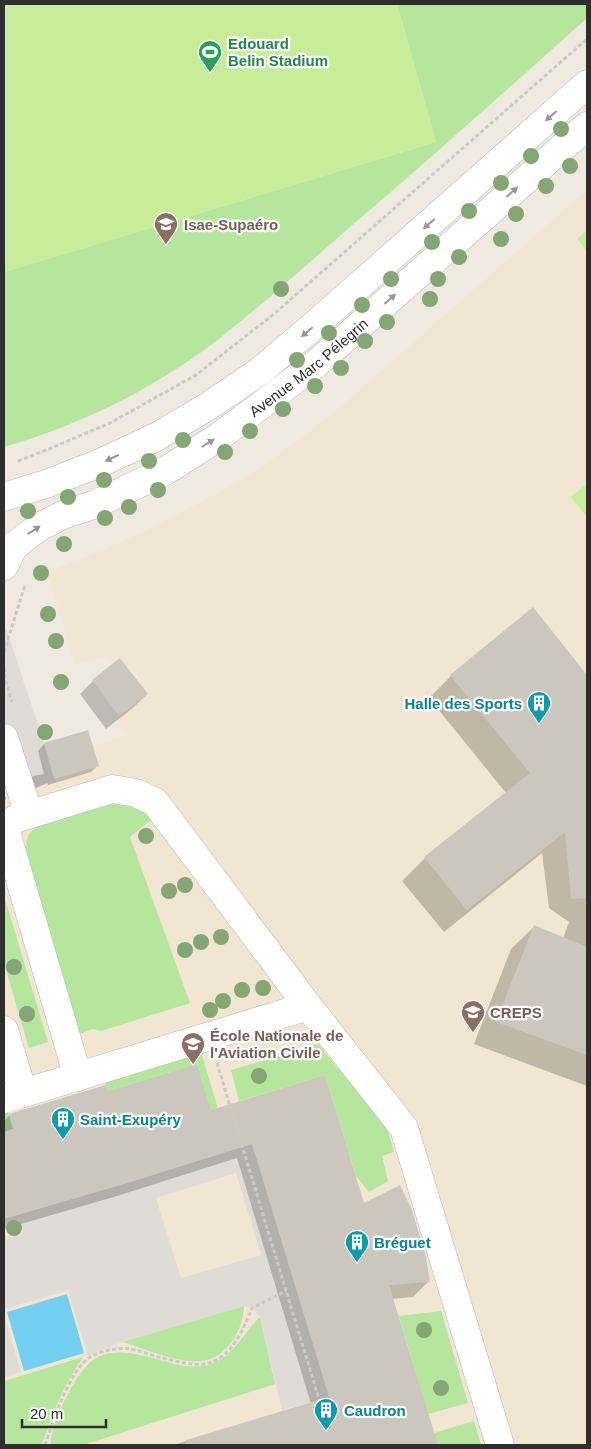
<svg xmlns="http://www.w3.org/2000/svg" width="591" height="1449" viewBox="0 0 591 1449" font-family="Helvetica,sans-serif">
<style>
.education{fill:#f0e6d1}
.green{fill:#b6e59e}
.pitch{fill:#c9ec9a}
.plaza{fill:#dfdcd8;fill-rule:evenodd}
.water{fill:#75cff0}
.shadow{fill:#0003}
.building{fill:#cbc7bf}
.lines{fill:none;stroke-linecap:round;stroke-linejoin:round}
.minor-casing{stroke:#b4b7c1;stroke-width:29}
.path{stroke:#c9c9c9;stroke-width:3;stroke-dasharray:4 2.5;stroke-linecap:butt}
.minor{stroke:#fff;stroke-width:28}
.tree{fill:#84a574}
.oneway{fill:#969696}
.labels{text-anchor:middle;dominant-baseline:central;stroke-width:4.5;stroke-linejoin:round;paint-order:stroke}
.leisure-label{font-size:15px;font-weight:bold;fill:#27864d;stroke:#fff;text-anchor:start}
.education-label{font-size:15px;font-weight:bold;fill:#785e54;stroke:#fff;text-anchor:start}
.street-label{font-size:15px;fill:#2e2e2e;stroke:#fff}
.culture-label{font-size:15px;font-weight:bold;fill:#0d838f;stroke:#fff;text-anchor:start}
</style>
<rect width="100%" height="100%" fill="#efe9e1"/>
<polygon class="education" points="587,190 587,1445 4,1445 4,798 55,782 44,743 88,730 93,746 128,735 116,719 148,694 138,680 139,679 133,670 130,671 121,658 113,664 107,656 75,665 47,572 106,549 143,532 224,490 255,471 302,438 345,403"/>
<g class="green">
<path d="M397,4H587V18C509,88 431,158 351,226C308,264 264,303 219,339C155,388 81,425 4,447V272L436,142Z"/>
<path d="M118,803C131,803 144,808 152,819L130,837L190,1003L101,1031L93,1029L79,1034L25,851C26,845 26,838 30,833C40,820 99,808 118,803Z"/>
<polygon points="4,899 5,899 48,1042 29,1048 4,963"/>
<polygon points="318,1044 384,1125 389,1134 394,1152 382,1156 388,1181 369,1192 356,1176 325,1075 239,1101 231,1070"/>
<polygon points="201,1052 224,1129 127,1157 208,1101 197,1064 121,1087 108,1093 105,1082"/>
<polygon points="4,1110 9,1114 13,1129 4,1132"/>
<path d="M244,1306C243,1321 239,1333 229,1345C225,1349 221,1354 215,1357C188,1370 148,1349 122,1342Z"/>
<polygon points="441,1311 468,1403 428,1414 399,1316"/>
<path d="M260,1317L275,1384L83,1445H50C51,1439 52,1433 54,1426C60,1407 80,1365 98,1357C111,1351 127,1352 140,1355C163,1359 187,1372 211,1364C233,1357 244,1332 260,1317Z"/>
<path d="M83,1357C73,1372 65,1386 58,1402C52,1416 48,1431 41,1445H4V1381Z"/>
<polygon points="474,1421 481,1445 438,1445 434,1433"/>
</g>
<g class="pitch">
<polygon points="4,4 397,4 436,142 4,272"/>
<polygon points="587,230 587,251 577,239"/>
<polygon points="587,484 587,517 571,497"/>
</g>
<g class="plaza">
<polygon points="6,628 44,743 56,782 32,788 4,778 4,632"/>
<path d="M252,1144L329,1397L282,1410L260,1317L252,1308L244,1306L122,1342L88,1356L68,1290L4,1309V1228L7,1239L23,1234L19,1219L4,1223V1219L134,1181ZM236,1173L261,1255L181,1278L156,1198Z"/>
<polygon points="4,1315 21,1372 4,1377"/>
</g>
<polygon class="water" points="67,1294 84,1353 24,1371 7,1312"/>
<g class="shadow">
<polygon points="533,609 587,677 587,1086 474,1044 511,949 534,927 563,938 569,922 549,908 542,853 444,932 402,881 425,858 506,793 429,698 451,676"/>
<polygon points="120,660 147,694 134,707 106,729 80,694 93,681"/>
<polygon points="87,732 97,766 91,772 48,785 47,783 30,791 27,782 33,776 44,774 38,751 44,744"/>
<polygon points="4,791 6,799 4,802"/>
<polygon points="107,1093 210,1111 364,1205 428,1282 413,1297 392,1299 437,1445 173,1445 311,1404 237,1158 117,1196 4,1229 4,1121 10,1115"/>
</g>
<g class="building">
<polygon points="533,607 587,675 587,898 571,899 565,832 467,910 424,857 530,773 450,675"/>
<polygon points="120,658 148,694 119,716 92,680"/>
<polygon points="88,730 99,766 54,779 44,743"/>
<polygon points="534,925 587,947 587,1055 496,1022"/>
<polygon points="197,1064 211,1110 325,1075 364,1203 400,1185 412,1210 426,1257 430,1282 389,1285 438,1445 186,1445 186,1440 329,1397 252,1144 134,1181 4,1219 4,1132 13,1129 9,1114 106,1085 108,1091"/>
</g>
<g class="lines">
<g class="minor-casing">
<g id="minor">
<polyline points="4,497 46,484 100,463 156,437 207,407 260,371 311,328 587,84"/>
<path id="s1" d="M4,566L14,546L39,527L63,515L96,504L167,470L220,436L317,363L587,126"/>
<polyline points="4,738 29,814"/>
<polyline points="5,829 78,1077"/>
<polyline points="4,830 15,819 112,789 136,793 155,802 308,1006 404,1128 500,1445"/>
<polyline points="4,1030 23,1093"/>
<polyline points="4,1099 308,1006"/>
</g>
</g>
<g class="path">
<polyline points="18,461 49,449 110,423 196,375 274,314 587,39"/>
<polyline points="4,652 25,585"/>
<polyline points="4,668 5,678 12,702"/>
<polyline points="217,1063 322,1409"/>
<path d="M45,1445C52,1423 71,1366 92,1356C102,1351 119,1347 130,1349C136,1350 142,1352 148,1354C162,1358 190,1366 204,1364C231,1360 243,1330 252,1308L286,1291"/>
</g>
<use href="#minor" class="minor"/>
</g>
<g class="tree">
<circle cx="561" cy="129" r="8"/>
<circle cx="531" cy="156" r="8"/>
<circle cx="570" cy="166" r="8"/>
<circle cx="501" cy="183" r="8"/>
<circle cx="546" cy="186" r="8"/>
<circle cx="469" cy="211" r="8"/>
<circle cx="516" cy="214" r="8"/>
<circle cx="501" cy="239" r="8"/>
<circle cx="432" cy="242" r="8"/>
<circle cx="459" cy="257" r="8"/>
<circle cx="391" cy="279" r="8"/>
<circle cx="438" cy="279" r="8"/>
<circle cx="281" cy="289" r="8"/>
<circle cx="430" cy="299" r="8"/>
<circle cx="362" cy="305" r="8"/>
<circle cx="387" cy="322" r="8"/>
<circle cx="329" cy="333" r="8"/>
<circle cx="365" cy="341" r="8"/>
<circle cx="297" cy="360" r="8"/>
<circle cx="341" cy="368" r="8"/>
<circle cx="315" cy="386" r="8"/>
<circle cx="283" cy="409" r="8"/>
<circle cx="250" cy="431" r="8"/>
<circle cx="183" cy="440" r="8"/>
<circle cx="225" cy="452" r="8"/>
<circle cx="149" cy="461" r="8"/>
<circle cx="104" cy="480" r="8"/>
<circle cx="158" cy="490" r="8"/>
<circle cx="68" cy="497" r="8"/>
<circle cx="129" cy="507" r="8"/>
<circle cx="28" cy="511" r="8"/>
<circle cx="105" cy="518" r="8"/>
<circle cx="64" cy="544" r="8"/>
<circle cx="41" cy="573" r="8"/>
<circle cx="48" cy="614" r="8"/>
<circle cx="56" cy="641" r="8"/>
<circle cx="61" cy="682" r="8"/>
<circle cx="45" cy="732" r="8"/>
<circle cx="146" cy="836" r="8"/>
<circle cx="185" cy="885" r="8"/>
<circle cx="169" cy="891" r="8"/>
<circle cx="221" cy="937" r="8"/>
<circle cx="201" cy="942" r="8"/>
<circle cx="185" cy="950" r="8"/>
<circle cx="14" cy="967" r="8"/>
<circle cx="263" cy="988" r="8"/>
<circle cx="242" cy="990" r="8"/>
<circle cx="223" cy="1001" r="8"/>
<circle cx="210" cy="1010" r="8"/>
<circle cx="27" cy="1014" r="8"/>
<circle cx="259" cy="1076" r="8"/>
<circle cx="14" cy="1228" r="8"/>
<circle cx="424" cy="1330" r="8"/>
<circle cx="441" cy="1388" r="8"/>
</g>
<defs><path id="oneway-solid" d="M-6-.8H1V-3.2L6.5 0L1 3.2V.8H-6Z" transform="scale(1.25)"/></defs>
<g class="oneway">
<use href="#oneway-solid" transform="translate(551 116) rotate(139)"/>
<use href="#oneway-solid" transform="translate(512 192) rotate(-41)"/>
<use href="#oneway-solid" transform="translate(429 224) rotate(139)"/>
<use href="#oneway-solid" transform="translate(390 299) rotate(-41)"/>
<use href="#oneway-solid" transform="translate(307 332) rotate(140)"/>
<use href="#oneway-solid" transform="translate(208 443) rotate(-32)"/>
<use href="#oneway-solid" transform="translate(112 458) rotate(155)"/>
<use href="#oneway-solid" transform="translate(34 530) rotate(-33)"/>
</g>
<defs>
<g id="stadium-pin" transform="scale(1.25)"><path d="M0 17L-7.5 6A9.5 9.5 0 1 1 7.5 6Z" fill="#2e9e5b" stroke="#fff"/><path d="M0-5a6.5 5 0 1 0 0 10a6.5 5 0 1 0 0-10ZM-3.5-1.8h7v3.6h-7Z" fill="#fff"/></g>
<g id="university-pin" transform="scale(1.25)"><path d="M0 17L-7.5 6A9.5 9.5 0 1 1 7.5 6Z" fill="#8d6e63" stroke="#fff"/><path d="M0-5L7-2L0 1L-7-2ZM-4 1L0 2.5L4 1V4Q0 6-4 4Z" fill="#fff"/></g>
<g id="building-pin" transform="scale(1.25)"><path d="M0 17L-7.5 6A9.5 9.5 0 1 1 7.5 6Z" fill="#0f9aa8" stroke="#fff"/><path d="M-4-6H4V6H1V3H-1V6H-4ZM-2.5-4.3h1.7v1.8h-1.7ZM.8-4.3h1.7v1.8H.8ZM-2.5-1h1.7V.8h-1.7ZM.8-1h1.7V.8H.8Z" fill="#fff"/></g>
</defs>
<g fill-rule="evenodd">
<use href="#stadium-pin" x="210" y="52"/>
<use href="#university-pin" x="166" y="224"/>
<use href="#building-pin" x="539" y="703"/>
<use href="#university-pin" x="473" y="1012"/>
<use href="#university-pin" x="193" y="1044"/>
<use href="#building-pin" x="63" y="1119"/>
<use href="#building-pin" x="357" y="1242"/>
<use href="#building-pin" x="326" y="1410"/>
</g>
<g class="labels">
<g class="leisure-label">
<text x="228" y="43">Edouard<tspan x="228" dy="17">Belin Stadium</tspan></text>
</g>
<g class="education-label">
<text x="184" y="224">Isae-Supaéro</text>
<text x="490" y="1012">CREPS</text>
<text x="210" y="1035">École Nationale de<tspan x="210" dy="17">l'Aviation Civile</tspan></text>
</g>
<g class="street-label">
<text stroke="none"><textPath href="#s1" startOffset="369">Avenue Marc Pélegrin</textPath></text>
</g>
<g class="culture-label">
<text x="522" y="703" text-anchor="end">Halle des Sports</text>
<text x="80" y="1119">Saint-Exupéry</text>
<text x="374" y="1242">Bréguet</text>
<text x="344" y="1410">Caudron</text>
</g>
</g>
<rect width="591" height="1449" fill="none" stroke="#2e2e2e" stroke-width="10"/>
<path d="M22 1419v8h84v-8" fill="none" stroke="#2e2e2e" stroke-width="2.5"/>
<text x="30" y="1419" font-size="15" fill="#2e2e2e" stroke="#ffffff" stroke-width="4" paint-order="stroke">20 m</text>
</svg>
